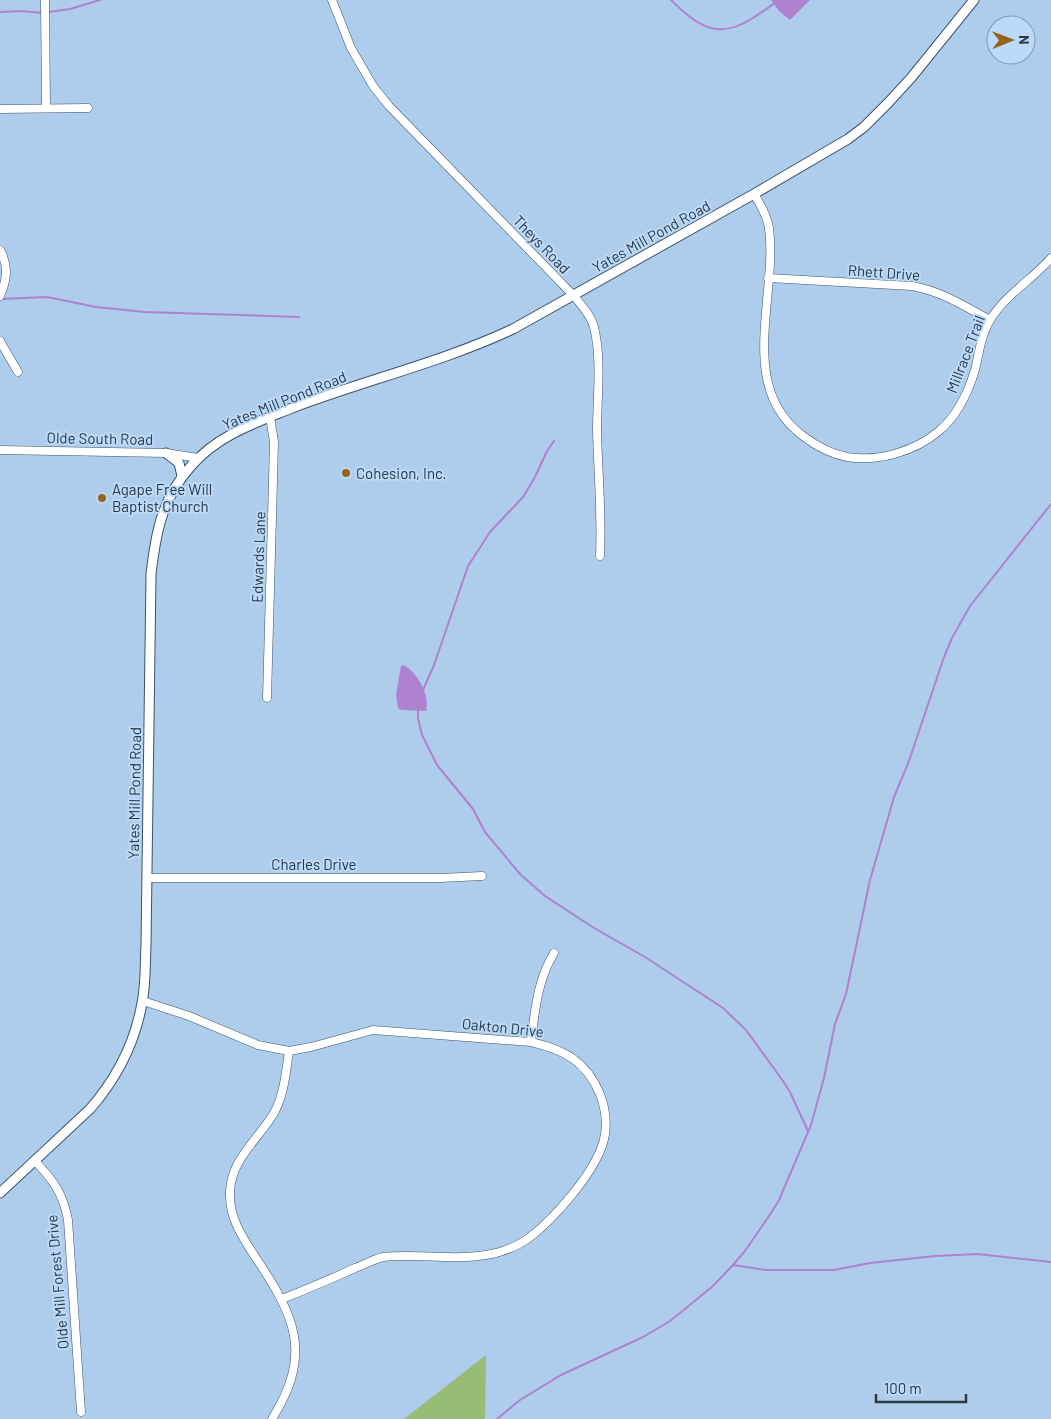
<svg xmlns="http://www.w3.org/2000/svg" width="1051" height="1419" viewBox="0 0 1051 1419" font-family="Barlow,sans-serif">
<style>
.green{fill:#98bc75}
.water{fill:#af82cf}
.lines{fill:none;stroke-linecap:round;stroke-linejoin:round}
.stream{stroke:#af82cf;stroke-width:2}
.minor-casing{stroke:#3a546f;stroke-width:9}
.tertiary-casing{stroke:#3a546f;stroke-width:11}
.minor{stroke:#fff;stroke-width:8}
.tertiary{stroke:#fff;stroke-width:9}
.poi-dot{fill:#976318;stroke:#bbd9f8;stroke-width:2}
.labels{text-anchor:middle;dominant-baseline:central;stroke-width:4;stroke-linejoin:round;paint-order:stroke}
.street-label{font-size:15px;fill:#2c3845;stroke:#bbd9f8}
.poi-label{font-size:15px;fill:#2c3845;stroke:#bbd9f8;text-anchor:start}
</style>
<rect width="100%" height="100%" fill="#aecceb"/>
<polygon class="green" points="486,1355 485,1419 404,1419"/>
<g class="water">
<polygon points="771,0 810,0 790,20 779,11"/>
<path d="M404,665C418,673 430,696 426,711L401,710L398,708L396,695L401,666Z"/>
</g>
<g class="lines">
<g class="stream">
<path d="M671,0C698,26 717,41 753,18C761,12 771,7 778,0"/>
<polyline points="0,12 21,11 44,13"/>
<polyline points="49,12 70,9 100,0"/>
<polyline points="0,299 47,297 96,307 145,312 299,317"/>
<polyline points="423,690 434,665 468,566 490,532 523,497 535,477 547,451 554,441"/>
<polyline points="418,711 418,718 422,735 437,765 473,809 485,832 520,874 545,896 594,928 645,957 723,1008 746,1030 783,1081 790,1092 808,1131"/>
<polyline points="733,1265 766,1270 834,1270 870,1263 935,1256 978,1254 1051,1262"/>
<polyline points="497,1419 520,1400 561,1375 643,1337 670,1321 712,1287 733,1265 745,1251 771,1213 779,1200 811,1125 824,1078 835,1024 846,994 870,880 894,797 909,761 944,657 952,638 970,606 1051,504"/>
</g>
<g class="minor-casing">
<g id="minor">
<polyline points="45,0 46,108"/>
<path d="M332,0L351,48L373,86L389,106L574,296C581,305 591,315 594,327C602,360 597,397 597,430C598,472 602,514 600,556"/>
<polyline points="0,109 88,108"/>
<path d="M754,194C761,205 767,216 769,228C778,296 736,387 803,436C815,445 831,454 847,457C878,462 914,452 939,431C957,416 968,393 975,370C979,353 981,335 990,320C1006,294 1032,280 1051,258"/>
<path d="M0,250C9,266 7,280 0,296"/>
<path d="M768,278L912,286C941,291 964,306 990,320"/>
<polyline points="0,341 18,372"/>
<polyline points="0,450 166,453 198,458"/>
<polyline points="267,698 273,480 274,442 270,417"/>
<polyline points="147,878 440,878 482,876"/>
<path d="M143,1001L189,1016L258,1045L289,1051L311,1047L373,1030L531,1042C565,1050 586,1061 600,1094C606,1110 608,1129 602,1146C592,1175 555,1218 530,1237C521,1244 507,1250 496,1253C458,1262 421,1253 383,1257C374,1259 364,1265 355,1268C331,1279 307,1289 282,1299"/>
<path d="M531,1042C535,1011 537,981 554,953"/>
<path d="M35,1161C53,1180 63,1193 68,1220L81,1412"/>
<path d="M272,1419C314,1352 294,1315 254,1255C241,1235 229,1217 230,1192C231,1159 258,1140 274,1113C284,1095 286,1072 289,1051"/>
</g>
</g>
<g class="tertiary-casing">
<g id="tertiary">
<polyline points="166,453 179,463 182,476"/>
<path d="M0,1193L90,1109C117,1078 135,1043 142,1003C146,984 145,964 146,945L151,574C156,531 162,499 191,466C218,435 255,423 292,408C365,380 443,362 513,329L754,194L848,139L864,127L888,103L911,78L974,0"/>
</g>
</g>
<use href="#minor" class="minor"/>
<use href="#tertiary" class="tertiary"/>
</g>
<g class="poi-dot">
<circle cx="346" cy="473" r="5"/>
<circle cx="102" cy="498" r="5"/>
</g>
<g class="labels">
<g class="street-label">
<text transform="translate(651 236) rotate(-29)">Yates Mill Pond Road</text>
<text transform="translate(542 244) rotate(46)">Theys Road</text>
<text transform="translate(884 272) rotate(4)">Rhett Drive</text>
<text transform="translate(965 354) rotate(-69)">Millrace Trail</text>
<text transform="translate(284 400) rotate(-22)">Yates Mill Pond Road</text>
<text transform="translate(100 438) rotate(1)">Olde South Road</text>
<text transform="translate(258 557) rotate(-88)">Edwards Lane</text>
<text transform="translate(134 793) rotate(-89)">Yates Mill Pond Road</text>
<text x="314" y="864">Charles Drive</text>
<text transform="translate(503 1027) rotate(6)">Oakton Drive</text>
<text transform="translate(57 1282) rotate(-95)">Olde Mill Forest Drive</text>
</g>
<g class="poi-label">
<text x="356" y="473">Cohesion, Inc.</text>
<text x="112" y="489">Agape Free Will<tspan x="112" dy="17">Baptist Church</tspan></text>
</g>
</g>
<g transform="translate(1011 40) rotate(89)"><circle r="24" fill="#bbd9f8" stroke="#8299b0"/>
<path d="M0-4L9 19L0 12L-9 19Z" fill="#976318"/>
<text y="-8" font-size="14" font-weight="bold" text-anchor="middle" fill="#2c3845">N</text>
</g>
<path d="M876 1394v8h90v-8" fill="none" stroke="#2c3845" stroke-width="2.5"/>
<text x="884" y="1394" font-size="15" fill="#2c3845" stroke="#bbd9f8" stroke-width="4" paint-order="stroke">100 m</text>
</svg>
